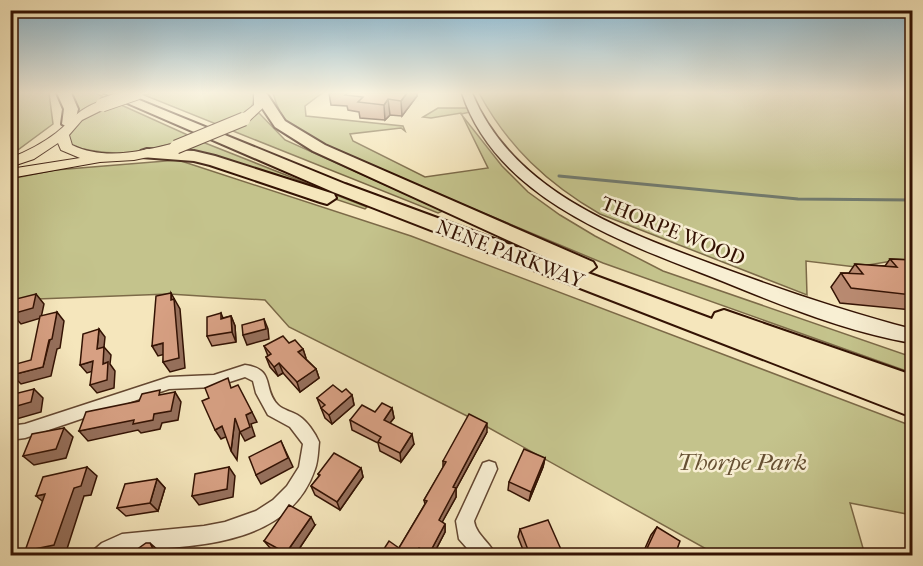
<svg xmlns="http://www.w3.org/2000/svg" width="923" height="566" viewBox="0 0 923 566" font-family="'IM FELL French Canon',serif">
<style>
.green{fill:#c4c38c;stroke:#7c6a48;stroke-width:1.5}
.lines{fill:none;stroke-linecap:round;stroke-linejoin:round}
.stream{stroke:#727a6d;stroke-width:3}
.street-casing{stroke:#644731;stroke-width:3}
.secondary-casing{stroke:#331203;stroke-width:3}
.primary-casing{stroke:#331203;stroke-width:2}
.highway-casing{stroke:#331203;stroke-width:4}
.street{fill:#f8efd3;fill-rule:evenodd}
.secondary{fill:#f8efd3;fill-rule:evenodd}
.primary{fill:#f5e6bc;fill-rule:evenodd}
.highway{fill:#f5e6bc;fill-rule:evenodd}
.primary-bridge-casing{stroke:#331203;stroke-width:15;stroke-linecap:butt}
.primary-bridge{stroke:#f5e6bc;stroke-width:13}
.wall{fill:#b98a71;stroke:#331203;stroke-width:1.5}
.shaded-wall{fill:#96705c;stroke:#331203;stroke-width:1.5}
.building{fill:#d7a083;stroke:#331203;stroke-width:1.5}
.labels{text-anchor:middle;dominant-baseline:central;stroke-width:5;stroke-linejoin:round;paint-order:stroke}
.street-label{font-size:20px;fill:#331203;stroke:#f8efd3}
.near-park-label{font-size:24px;font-style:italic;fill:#665033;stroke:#f8efd3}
</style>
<rect width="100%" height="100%" fill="#f5e6bc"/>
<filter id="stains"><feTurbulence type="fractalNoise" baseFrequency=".00333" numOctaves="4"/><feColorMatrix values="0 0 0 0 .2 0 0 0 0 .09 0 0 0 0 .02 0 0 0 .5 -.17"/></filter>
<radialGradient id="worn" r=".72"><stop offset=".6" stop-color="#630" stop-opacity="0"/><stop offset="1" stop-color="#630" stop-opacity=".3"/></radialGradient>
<g class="green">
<polygon points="11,93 49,93 53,124 11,155"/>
<polygon points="68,93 96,93 108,99 75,114 72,97"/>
<path d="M152,93H252C260,114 232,119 216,124L144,95Z"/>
<path d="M273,93H322L305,106L306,116L403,126L405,131L401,128L350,134L353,141L425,177L488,168L461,113L431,118L423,117L438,108H467L470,112L461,114L502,166L528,192L560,215L595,236L663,271L912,357V373L603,263L330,149C300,132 282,129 273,93Z"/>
<path d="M479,93H912V272L892,261L856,267L806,261L807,295L600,214C548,184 508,147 479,93Z"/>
<path d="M119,104L190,136C148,155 111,158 68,145L66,135C81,116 99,113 119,104Z"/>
<polygon points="259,113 285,140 443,211 438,213 233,131"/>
<polygon points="200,141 367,207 365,209 260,174 170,153"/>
<polygon points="178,160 411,236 912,426 912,515 850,503 865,555 717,555 473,419 289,327 265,300 169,294 11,300 10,179 55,170"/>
</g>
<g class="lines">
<polyline class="stream" points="559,176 798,199 912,200"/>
<g class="street-casing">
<g id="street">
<path d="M245,365C276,369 262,389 278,405C283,410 293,412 299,416C307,421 315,433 319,442C318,451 318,461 315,469C290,543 202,546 138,550C129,550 123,554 116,556C109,557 100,556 93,556L95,549L102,543L122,534L204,526L225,522L256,511L273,500L287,486L299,467L303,444L290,427L268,415L256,393L253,381L245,377L214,387L169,389L25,438L10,440V426L25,424L169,377L214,375Z"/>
<path d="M489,461L495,463L497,469L474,521C476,535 491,543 496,556H474L459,539L456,521L483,463Z"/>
</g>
</g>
<g class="secondary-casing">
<path id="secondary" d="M462,93H472C514,193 623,231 717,266C782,290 846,312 912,329V343C848,332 783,306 722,281C628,244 497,201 462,93Z"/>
</g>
<g class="primary-casing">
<g id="primary">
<polygon points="254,93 266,93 266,105 248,122 240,122 240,116 254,105"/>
<path d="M102,101L106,102V108L82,120L69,135L72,145C105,161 142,151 176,143L183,147L181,150L134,160L100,162L10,178V169L80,158L61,150L58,143L34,159L10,167V158C26,152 43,143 56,133C73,120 78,108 102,101Z"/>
</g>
</g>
<g class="highway-casing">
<g id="highway">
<polygon points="57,93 71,93 78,109 74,127 69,128 62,124 64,109"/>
<polygon points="104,93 122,93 345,184 549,259 313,151 275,127 255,97 257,94 267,94 285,121 325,145 593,262 596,267 588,273 712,319 715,313 724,310 912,375 912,417 333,192"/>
<polygon points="147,149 194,151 215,156 334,194 336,198 327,204 320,202 210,165 194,161 141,157 139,154 141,151"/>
</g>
</g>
<use href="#street" class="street"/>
<use href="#secondary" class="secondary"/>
<use href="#primary" class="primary"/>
<use href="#highway" class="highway"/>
<g class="primary-bridge-casing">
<g id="primary-bridge">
<polyline points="102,105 137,93"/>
<polyline points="176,147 244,119"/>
</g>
</g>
<use href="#primary-bridge" class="primary-bridge"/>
</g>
<g class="wall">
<polygon points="329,93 417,93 417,96 402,116 390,115 385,120 360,118 359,112 348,110 347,106 331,105"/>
<polygon points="890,259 912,260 912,310 840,303 831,287 841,273 849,273 855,264 885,266"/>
<polygon points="221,313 223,318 231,316 235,326 236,342 212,346 207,336"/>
<polygon points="289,343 303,349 306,359 316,369 319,378 300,392 283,373 278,376 270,367 266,357 268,356 264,346"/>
<polygon points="342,392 352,395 354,405 332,424 325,418 317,398"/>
<polygon points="392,408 394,418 390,423 414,444 401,462 380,451 378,443 352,430 350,420"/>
<polygon points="487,432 456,489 456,497 442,522 445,524 445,532 433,555 380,555 399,548 425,504 424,500 443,468 443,461"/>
<polygon points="545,458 543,467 529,501 508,490 509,482"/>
<polygon points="361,468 363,477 340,510 315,495 311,486 319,476 318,474"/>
<polygon points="157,479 165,488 158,511 126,516 117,508"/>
<polygon points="315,525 295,555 282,555 270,548 264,541"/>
<polygon points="657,527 675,555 642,555 651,535"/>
<polygon points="520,529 563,554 562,555 525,555 518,537"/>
</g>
<g class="shaded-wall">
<polygon points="407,93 417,93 417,96 402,116 401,101"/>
<polygon points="388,99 390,115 385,120 384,105"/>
<polygon points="171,293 180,309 185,368 170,372 163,362 171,300"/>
<polygon points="36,294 44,304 41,318 21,324 12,314"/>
<polygon points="57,312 64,321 60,348 57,349 51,376 21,384 12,375 43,367"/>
<polygon points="231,316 235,326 236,342 232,332"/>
<polygon points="264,319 268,329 269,339 247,345 243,335"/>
<polygon points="99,329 105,337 104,347 111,355 110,364 115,371 114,388 97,393 90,385 103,364 97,349"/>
<polygon points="163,343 169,353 158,356 152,346"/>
<polygon points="303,349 306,358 302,361 298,352"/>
<polygon points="93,361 99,369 87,373 80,365"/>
<polygon points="279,363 283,373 278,376 274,367"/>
<polygon points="316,369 319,378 300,392 297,382"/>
<polygon points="34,389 43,398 41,412 13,420 10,418 10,408"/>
<polygon points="175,392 181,402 178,420 162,423 160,429 141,433 138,430 88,441 79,431 154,414"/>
<polygon points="352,395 354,405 332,424 329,415"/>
<polygon points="392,408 394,418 385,429 384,420"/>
<polygon points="252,412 257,422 251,424 255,436 245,441 240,432 246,415"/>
<polygon points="235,418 240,428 237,460 231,451"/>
<polygon points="487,423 487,432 456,489 456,497 439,528 439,520 453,487"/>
<polygon points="222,426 228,436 221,439 215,430"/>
<polygon points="64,428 73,437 66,458 34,465 23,456"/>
<polygon points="412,434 414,444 401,462 400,453"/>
<polygon points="281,441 293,467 261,484 256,475"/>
<polygon points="545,458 543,467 529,501 531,492"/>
<polygon points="87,467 97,476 91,495 84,496 66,552 52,555 32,555 25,551 74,488"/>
<polygon points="229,467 235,476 233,497 199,505 192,496"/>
<polygon points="361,468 363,477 340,510 337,502"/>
<polygon points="157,479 165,488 158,511 150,503"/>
<polygon points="45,494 47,505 36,496"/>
<polygon points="311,517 315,525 295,555 288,555 286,553"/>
<polygon points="445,524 445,532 433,555 429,555 429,554"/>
<polygon points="150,543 159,551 161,555 156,555"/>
<polygon points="419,548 420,555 414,555"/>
</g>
<g class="building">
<polygon points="347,93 407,93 401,101 388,99 384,105 358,102 363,97 345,95"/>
<polygon points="890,259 912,260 912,295 851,288 841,273 863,274 855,264 897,267"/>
<polygon points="171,293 171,300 174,299 179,358 163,362 163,343 152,346 156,296"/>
<polygon points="36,294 33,308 12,314 16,299"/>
<polygon points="57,312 52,339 49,340 43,367 12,375 16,364 31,360 40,316"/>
<polygon points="221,313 221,319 231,316 232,332 207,336 207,317"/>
<polygon points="264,319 266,329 243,335 242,325"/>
<polygon points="99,329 97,349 104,347 103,364 108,362 107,380 90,385 93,361 80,365 83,334"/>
<polygon points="283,336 289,343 295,340 303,349 298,352 316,369 297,382 279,363 274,367 266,357 271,354 264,346"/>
<polygon points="228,378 231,388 238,385 252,412 246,415 250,427 240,432 235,418 231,451 222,426 215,430 202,401 209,398 205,388"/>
<polygon points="333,385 342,392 346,389 352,395 329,415 321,408 325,405 317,398"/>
<polygon points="34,389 31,402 10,408 10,395"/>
<polygon points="160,390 159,395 175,392 171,411 154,414 153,420 133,424 134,420 79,431 86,412 139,401 142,394"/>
<polygon points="382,403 392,408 384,420 412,434 400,453 378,442 381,437 350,420 362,405 375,412"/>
<polygon points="469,414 487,423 453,487 456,488 439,520 445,524 429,554 419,548 414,555 380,555 389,541 399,548 427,501 424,500 446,462 443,461"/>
<polygon points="64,428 56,449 23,456 32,434"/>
<polygon points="281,441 288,458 256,475 249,457"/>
<polygon points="524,449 545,458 531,492 509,482"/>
<polygon points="334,453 361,468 337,502 311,486 320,475 318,474"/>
<polygon points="87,467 81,486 74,488 54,545 25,551 45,494 36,496 43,477"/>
<polygon points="229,467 227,489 192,496 195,474"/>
<polygon points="157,479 150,503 117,508 125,484"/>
<polygon points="289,505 311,517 286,553 264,541"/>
<polygon points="548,520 563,554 559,555 530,555 520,529"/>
<polygon points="657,527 680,541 675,555 644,555"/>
<polygon points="146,543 150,543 156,555 129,555"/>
<polygon points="348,552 353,555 346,555"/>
</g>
<linearGradient id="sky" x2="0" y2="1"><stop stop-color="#89b8d3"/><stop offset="0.54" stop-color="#faf4e1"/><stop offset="1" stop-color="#faf4e1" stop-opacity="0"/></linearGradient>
<rect width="923" height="172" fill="url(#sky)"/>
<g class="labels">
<g class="street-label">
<text transform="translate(673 231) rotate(22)">THORPE WOOD</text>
<text transform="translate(510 254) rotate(21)">NENE PARKWAY</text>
</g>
<g class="near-park-label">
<text x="742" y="462">Thorpe Park</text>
</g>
</g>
<rect width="923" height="566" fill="none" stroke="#f5e6bc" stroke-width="36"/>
<rect x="12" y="12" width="899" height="542" fill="none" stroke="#331203" stroke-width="3"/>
<rect x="18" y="18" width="887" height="530" fill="none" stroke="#331203" stroke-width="1.5"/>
<rect width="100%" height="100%" filter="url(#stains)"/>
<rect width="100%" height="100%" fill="url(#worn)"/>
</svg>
